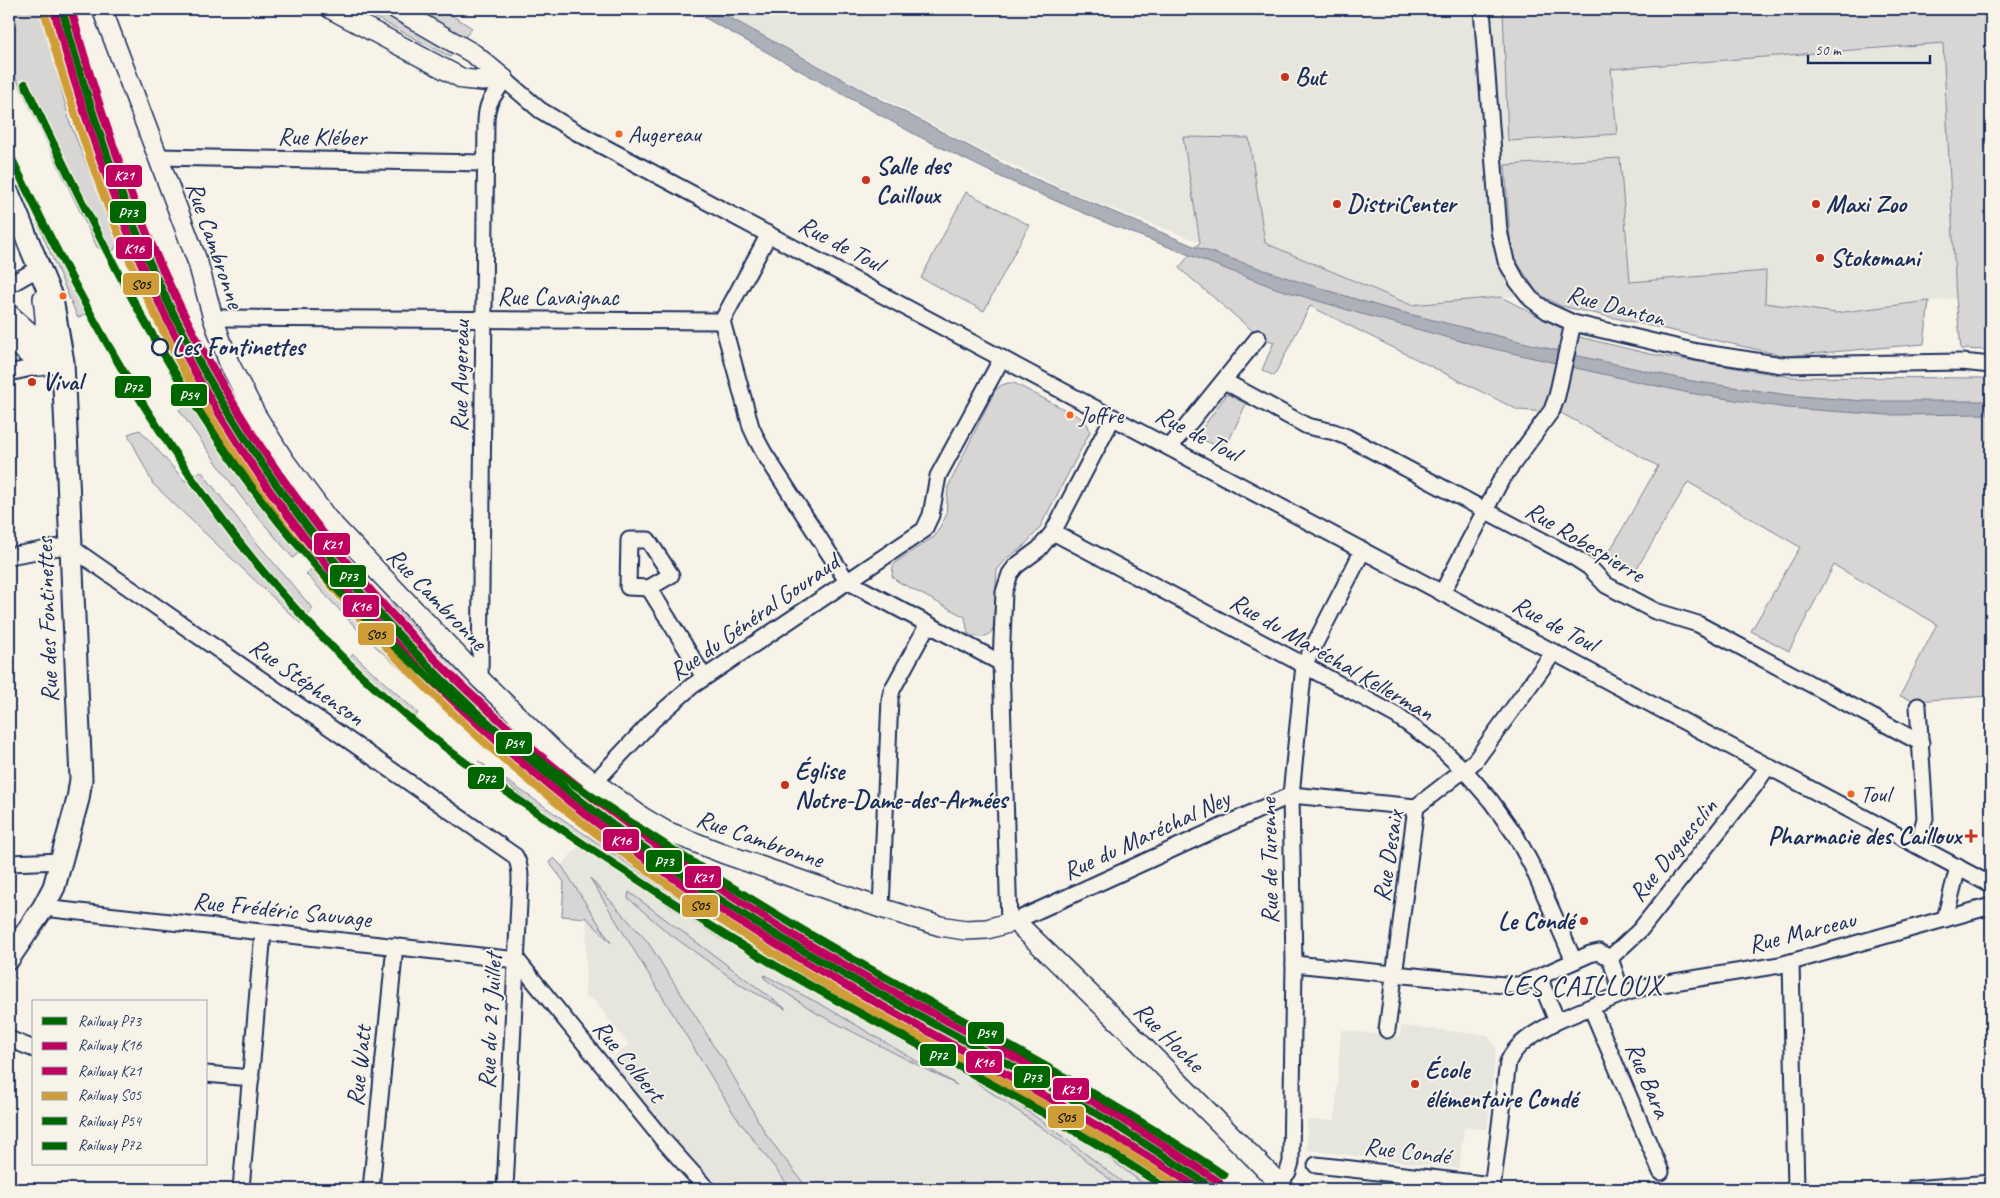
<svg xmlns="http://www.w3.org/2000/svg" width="2000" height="1198" viewBox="0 0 2000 1198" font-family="Caveat,sans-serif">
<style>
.built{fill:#e6e5de}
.green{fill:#d7d6d4;stroke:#798299}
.water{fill:#acb0b9;stroke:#727c95}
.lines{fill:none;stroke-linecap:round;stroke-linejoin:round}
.minor-casing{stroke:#1b2f5e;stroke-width:19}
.tertiary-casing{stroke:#1b2f5e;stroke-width:22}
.secondary-casing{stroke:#1b2f5e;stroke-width:25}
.minor{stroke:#f7f3e8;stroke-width:15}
.tertiary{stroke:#f7f3e8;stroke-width:19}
.secondary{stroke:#f7f3e8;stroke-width:21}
.rail-1-casing{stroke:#f7f3e8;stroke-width:11}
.rail-2-casing{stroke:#f7f3e8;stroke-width:11}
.rail-3-casing{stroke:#f7f3e8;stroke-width:11}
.rail-4-casing{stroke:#f7f3e8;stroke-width:11}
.rail-5-casing{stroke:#f7f3e8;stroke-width:11}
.rail-6-casing{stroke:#f7f3e8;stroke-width:11}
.rail-1{stroke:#060;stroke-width:8}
.rail-2{stroke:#bf005f;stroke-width:8}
.rail-3{stroke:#bf005f;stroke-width:8}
.rail-4{stroke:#cf9d38;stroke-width:8}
.rail-5{stroke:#060;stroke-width:8}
.rail-6{stroke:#060;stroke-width:8}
.poi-dot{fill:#c8321e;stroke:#f7f3e8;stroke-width:2}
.bus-dot{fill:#f26522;stroke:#f7f3e8;stroke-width:2}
.stop-dot{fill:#f7f3e8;stroke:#1b2f5e;stroke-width:2.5}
.labels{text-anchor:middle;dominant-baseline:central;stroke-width:4;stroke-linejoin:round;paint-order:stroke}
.bus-label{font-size:24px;fill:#1b2f5e;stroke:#f7f3e8;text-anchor:start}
.poi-label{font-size:25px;font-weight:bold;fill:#1b2f5e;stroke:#f7f3e8;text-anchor:start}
.street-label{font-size:25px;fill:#1b2f5e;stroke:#f7f3e8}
.stop-label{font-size:25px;font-weight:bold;fill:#1b2f5e;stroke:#f7f3e8;text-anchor:start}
.quarter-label{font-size:28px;letter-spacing:1px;fill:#1b2f5e;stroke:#f7f3e8}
.line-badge{stroke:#f7f3e8;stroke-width:2}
.badge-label{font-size:14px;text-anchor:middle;font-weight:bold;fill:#fff}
.pale-badge-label{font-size:14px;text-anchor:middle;font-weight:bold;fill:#111}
</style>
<rect width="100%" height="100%" fill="#f7f3e8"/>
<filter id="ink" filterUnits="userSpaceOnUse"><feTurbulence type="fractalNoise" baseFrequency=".02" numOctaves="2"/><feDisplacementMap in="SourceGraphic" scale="10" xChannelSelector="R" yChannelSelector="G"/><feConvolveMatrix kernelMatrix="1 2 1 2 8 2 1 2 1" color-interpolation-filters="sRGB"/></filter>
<g filter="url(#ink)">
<g class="built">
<polygon points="714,9 1941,9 1956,298 1836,313 1640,285 1412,305 1195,214 1200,242 1074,194 967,143 880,96 842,79"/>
<polygon points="609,813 746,907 790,934 867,979 1063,1084 1178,1153 1233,1189 718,1189 685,1154 610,1060 629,1045 592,998 585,998 587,916 560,867"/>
<polygon points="1401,1026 1487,1035 1496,1048 1487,1129 1464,1127 1459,1169 1307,1150 1307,1120 1335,1120 1341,1030 1400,1037"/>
</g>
<g class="green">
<polygon points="9,9 41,9 70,123 118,243 114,250 105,252 97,247 9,63"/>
<polygon points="359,9 442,9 472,28 450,57"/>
<polygon points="1503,9 1983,9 1991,112 1991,350 1961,349 1956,298 1943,43 1611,69 1617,134 1508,141"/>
<polygon points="1183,137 1249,138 1265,243 1411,305 1501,297 1579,337 1650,354 1792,377 1991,378 1991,731 1990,696 1914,701 1900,696 1937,624 1834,565 1789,651 1751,631 1800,547 1688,482 1636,570 1608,554 1658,466 1561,413 1518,410 1310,306 1274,376 1262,370 1274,342 1261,338 1179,268 1200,242"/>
<polygon points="9,150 91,310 78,318 9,156"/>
<polygon points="1620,158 1630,282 1766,271 1765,303 1836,313 1929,301 1924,344 1786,356 1561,306 1538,294 1511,253 1505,165"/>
<polygon points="966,192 1029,225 984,311 921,278"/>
<path d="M1008,383H1014L1081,418L1088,425L1090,432L1039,529L1022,548L1008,557L997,570L993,630C986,639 978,638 968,634L965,617L897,581L892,576L893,566L896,562L935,536L946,516L948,487L995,390L1002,385Z"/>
<polygon points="1227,394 1246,404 1225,449 1196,437"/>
<polygon points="196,400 206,417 214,412 237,452 305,547 293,558 241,497 179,410"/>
<polygon points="140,430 185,481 201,471 251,536 313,609 301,624 153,484 128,434"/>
<polygon points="265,450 313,521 367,581 574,785 602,807 596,808 509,733 410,639 357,582 312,527"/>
<polygon points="317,564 364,620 408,667 450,706 447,709 439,705 359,631 306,574"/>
<polygon points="353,654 418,713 412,721 345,664"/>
<polygon points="478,761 687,904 743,939 793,965 808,978 721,939 669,906 582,843"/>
<polygon points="554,858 562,866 611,943 587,918 562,916 564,882 549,862"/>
<polygon points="590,878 647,941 702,1026 712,1044 724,1060 767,1136 808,1189 791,1189 734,1114"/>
<polygon points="629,892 786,1009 744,987 667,932 628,898"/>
<polygon points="764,975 824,1006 957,1085 818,1014 765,979"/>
<path d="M877,1024C900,1035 923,1044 945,1057C1011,1096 1071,1142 1131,1189H1122L1064,1143L967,1076Z"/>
<polygon points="1026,1095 1134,1153 1186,1189 1150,1189"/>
</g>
<g class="water">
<polygon points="689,9 714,9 842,79 1012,169 1196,247 1300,282 1385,308 1563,352 1560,364 1464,342 1358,313 1275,288 1109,224 1003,178 916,135"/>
<polygon points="1574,355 1692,381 1788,395 1864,401 1991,401 1991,414 1887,415 1787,408 1689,393 1571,367"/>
</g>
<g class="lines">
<g class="minor-casing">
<g id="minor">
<polyline points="1482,9 1499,231 1506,261 1517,281 1531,299 1547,311 1573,323 1697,352 1782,365 1962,362 1991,365"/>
<polyline points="158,157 485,163"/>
<polyline points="769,234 722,321 751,427 757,440 764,453 847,581 1001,663"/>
<polyline points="9,285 39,268"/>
<polyline points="213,318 722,321"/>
<polyline points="9,373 40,366"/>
<polyline points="1224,381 1307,426 1334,432 1347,437 1575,558 1589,567 1606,585 1655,611 1698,624 1921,743"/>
<polyline points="1170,447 1258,338"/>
<polyline points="1053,532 1304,665 1397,716 1436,744 1465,771 1491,801 1516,836 1532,866 1574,961"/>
<polygon points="629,540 648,540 671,575 649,588 628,587"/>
<path d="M9,556L59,547L72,548L515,856C523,869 519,888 519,903L505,1189"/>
<polyline points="649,588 704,677"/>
<polyline points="1442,593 1501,480 1552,410 1557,396 1573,323"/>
<path d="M480,679L486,121C487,98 495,97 504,79L540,110L578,133L1991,885"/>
<polyline points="594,783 653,720 692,686 924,530 931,515 938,476 1002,358"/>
<polyline points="1918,846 1925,818 1918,706"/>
<polyline points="9,863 62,861"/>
<polyline points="43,908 517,960 663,1140 707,1189"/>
<polyline points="881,908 890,699 892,690 928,624"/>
<polyline points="1945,919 1958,867"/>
<polyline points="1015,921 1291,795 1416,807"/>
<polyline points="1009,923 1001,663 1004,592 1010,574 1016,566 1039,549 1053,532 1113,417"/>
<polygon points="1599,952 1610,958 1622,994 1557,1021 1542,985 1543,975 1590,954"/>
<polyline points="1610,958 1640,930 1755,785 1768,766"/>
<polyline points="1791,962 1796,1189"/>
<polyline points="1294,964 1504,985 1519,985 1543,975"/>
<polyline points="1622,994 1649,986 1780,965 1991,906"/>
<polyline points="1591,1007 1661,1172"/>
<polyline points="1387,1030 1416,807 1475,761 1554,652"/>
<polyline points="9,1039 34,1049"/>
<polyline points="206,1074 251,1078"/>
<polyline points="1316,1165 1492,1185"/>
<polyline points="1279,1183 1288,1172 1291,1162 1294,964 1291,795 1304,665 1363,550"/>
<polyline points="241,1189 263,932"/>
<polyline points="371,1189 395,946"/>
<path d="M1492,1189L1508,1062C1517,1041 1538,1032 1557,1021"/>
<polyline points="1913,1189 1991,1183"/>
</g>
</g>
<g class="tertiary-casing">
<g id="tertiary">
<polyline points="102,9 198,263 213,318 229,363 256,415 284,460 327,518 480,679 560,757 642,817 666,831 722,853 881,908 940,926 965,930 987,929 1015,921 1123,1026 1285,1189"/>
<polyline points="331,9 463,79 483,81 504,79"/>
<polyline points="396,9 474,54 504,79"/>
<polyline points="9,314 63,362"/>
<polyline points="9,336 40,366 63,362"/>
<path d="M27,353C50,333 46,327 43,298"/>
</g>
</g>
<g class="secondary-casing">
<polyline id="secondary" points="9,195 52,299 63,362 81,779 78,799 54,887 43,908 9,958"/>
</g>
<use href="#minor" class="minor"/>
<use href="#tertiary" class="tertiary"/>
<use href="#secondary" class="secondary"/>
<g class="rail-1-casing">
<path id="rail-1" d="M62,9C93,122 131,234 186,338C325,599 532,788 783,939C872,992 964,1039 1054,1089C1109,1120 1162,1154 1214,1189"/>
</g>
<g class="rail-2-casing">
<path id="rail-2" d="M54,11C85,124 123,235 177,339C313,600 528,794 777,945C916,1030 1063,1098 1199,1189"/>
</g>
<g class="rail-3-casing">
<path id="rail-3" d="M71,9C95,97 124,183 161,266C293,558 514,763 783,929C873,984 968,1030 1059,1082C1114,1113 1167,1147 1219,1182"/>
</g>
<g class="rail-4-casing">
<path id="rail-4" d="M45,14C70,104 99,193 138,279C274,576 495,783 770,951C905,1035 1051,1100 1183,1189"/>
</g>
<g class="rail-5-casing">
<path id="rail-5" d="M25,84C101,245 180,406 296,543C344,600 399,654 457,701C501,735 547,766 593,797C679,855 766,910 856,961C980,1031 1104,1094 1224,1175"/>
</g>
<g class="rail-6-casing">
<path id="rail-6" d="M9,153C79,300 156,443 261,569C310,628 366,683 426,732C475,772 529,807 582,843C649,887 716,931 785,971C912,1045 1046,1107 1167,1189"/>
</g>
<use href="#rail-1" class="rail-1"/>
<use href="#rail-2" class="rail-2"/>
<use href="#rail-3" class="rail-3"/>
<use href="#rail-4" class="rail-4"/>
<use href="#rail-5" class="rail-5"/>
<use href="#rail-6" class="rail-6"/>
</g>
</g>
<g class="poi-dot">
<circle cx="1285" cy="77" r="5"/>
<circle cx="866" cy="180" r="5"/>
<circle cx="1337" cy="204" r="5"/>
<circle cx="1816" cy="204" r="5"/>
<circle cx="1820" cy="258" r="5"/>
<circle cx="32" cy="382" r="5"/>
<circle cx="785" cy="785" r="5"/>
<path d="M1968.5 828.5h5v5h5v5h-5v5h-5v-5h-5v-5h5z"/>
<circle cx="1584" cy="921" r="5"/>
<circle cx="1415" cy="1084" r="5"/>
</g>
<g class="bus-dot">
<circle cx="619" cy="134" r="4.5"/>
<circle cx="63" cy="296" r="4.5"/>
<circle cx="1070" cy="415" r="4.5"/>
<circle cx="1851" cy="794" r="4.5"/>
</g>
<circle class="stop-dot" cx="160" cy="347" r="8"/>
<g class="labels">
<g class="bus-label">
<text x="628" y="134">Augereau</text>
<text x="1079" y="415">Joffre</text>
<text x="1860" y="794">Toul</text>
</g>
<g class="poi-label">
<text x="1295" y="77">But</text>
<text x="876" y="166">Salle des<tspan x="876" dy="29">Cailloux</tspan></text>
<text x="1347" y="204">DistriCenter</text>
<text x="1826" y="204">Maxi Zoo</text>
<text x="1830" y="258">Stokomani</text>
<text x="42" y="382">Vival</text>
<text x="795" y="771">Église<tspan x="795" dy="29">Notre-Dame-des-Armées</tspan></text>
<text x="1961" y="836" text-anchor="end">Pharmacie des Cailloux</text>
<text x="1574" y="921" text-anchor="end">Le Condé</text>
<text x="1425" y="1070">École<tspan x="1425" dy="29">élémentaire Condé</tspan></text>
</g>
<g class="street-label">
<text transform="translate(322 137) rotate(1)">Rue Kléber</text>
<text transform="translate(841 244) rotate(28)">Rue de Toul</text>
<text transform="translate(215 245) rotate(71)">Rue Cambronne</text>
<text x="558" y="297">Rue Cavaignac</text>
<text transform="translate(1616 306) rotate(15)">Rue Danton</text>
<text transform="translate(460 376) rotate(-89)">Rue Augereau</text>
<text transform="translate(1198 434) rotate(28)">Rue de Toul</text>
<text transform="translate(1585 542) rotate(31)">Rue Robespierre</text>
<text transform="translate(437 599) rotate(46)">Rue Cambronne</text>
<text transform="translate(754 617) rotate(-35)">Rue du Général Gouraud</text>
<text transform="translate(47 620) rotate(-92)">Rue des Fontinettes</text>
<text transform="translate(1555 624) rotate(28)">Rue de Toul</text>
<text transform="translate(1332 657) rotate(30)">Rue du Maréchal Kellerman</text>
<text transform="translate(307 682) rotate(35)">Rue Stéphenson</text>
<text transform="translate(1146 835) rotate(-25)">Rue du Maréchal Ney</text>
<text transform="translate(760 839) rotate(19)">Rue Cambronne</text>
<text transform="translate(1673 850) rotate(-51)">Rue Duguesclin</text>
<text transform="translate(1388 856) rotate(-81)">Rue Desaix</text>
<text transform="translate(1269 861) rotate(-91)">Rue de Turenne</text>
<text transform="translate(282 910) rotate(6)">Rue Frédéric Sauvage</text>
<text transform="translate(1802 932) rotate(-14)">Rue Marceau</text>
<text transform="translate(490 1021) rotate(-87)">Rue du 29 Juillet</text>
<text transform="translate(1169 1037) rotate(45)">Rue Hoche</text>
<text transform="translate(629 1061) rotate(51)">Rue Colbert</text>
<text transform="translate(359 1066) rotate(-84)">Rue Watt</text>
<text transform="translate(1648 1080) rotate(67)">Rue Bara</text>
<text transform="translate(1407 1151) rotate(7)">Rue Condé</text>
</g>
<g class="stop-label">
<text x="172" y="347">Les Fontinettes</text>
</g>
<g class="quarter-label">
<text x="1582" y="985">LES CAILLOUX</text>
</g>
</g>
<g class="line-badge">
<rect x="105" y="164" width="38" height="24" rx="5" fill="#bf005f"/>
<rect x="109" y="200" width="38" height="24" rx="5" fill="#060"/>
<rect x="115" y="236" width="38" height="24" rx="5" fill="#bf005f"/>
<rect x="122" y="272" width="38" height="24" rx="5" fill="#cf9d38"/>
<rect x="114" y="375" width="38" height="24" rx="5" fill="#060"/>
<rect x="170" y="383" width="38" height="24" rx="5" fill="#060"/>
<rect x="313" y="532" width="38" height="24" rx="5" fill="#bf005f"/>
<rect x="329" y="564" width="38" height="24" rx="5" fill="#060"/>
<rect x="342" y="594" width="38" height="24" rx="5" fill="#bf005f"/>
<rect x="357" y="622" width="38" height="24" rx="5" fill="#cf9d38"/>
<rect x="495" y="731" width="38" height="24" rx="5" fill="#060"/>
<rect x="467" y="766" width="38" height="24" rx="5" fill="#060"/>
<rect x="602" y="828" width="38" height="24" rx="5" fill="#bf005f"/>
<rect x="645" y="849" width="38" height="24" rx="5" fill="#060"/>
<rect x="684" y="865" width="38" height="24" rx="5" fill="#bf005f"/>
<rect x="681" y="894" width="38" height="24" rx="5" fill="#cf9d38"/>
<rect x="967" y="1021" width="38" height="24" rx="5" fill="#060"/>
<rect x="919" y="1043" width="38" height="24" rx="5" fill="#060"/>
<rect x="965" y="1050" width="38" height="24" rx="5" fill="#bf005f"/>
<rect x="1013" y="1065" width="38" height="24" rx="5" fill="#060"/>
<rect x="1052" y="1077" width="38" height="24" rx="5" fill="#bf005f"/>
<rect x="1047" y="1105" width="38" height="24" rx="5" fill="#cf9d38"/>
</g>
<g class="badge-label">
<text x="124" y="180">K21</text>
<text x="128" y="217">P73</text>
<text x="134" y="253">K16</text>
<text x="133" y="392">P72</text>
<text x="189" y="400">P54</text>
<text x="332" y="549">K21</text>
<text x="348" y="581">P73</text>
<text x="361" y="611">K16</text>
<text x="514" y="748">P54</text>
<text x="486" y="783">P72</text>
<text x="621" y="845">K16</text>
<text x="664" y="866">P73</text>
<text x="703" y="882">K21</text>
<text x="986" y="1038">P54</text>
<text x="938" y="1060">P72</text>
<text x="984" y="1067">K16</text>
<text x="1032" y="1082">P73</text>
<text x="1071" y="1094">K21</text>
</g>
<g class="pale-badge-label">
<text x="141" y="289">S05</text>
<text x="376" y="639">S05</text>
<text x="700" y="910">S05</text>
<text x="1066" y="1122">S05</text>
</g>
<rect width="2000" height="1198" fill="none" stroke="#f7f3e8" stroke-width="30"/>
<rect x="15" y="15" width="1970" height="1168" fill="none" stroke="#1b2f5e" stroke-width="2" filter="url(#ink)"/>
<rect x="32" y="1000" width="175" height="165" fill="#f7f3e8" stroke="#9fa5b1"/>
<rect x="42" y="1017" width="25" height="8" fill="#006600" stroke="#9fa5b1"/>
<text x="78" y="1026" font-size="15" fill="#1b2f5e">Railway P73</text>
<rect x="42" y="1042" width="25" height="8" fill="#bf005f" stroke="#9fa5b1"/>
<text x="78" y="1050" font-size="15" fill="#1b2f5e">Railway K16</text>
<rect x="42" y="1067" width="25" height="8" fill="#bf005f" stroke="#9fa5b1"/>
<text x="78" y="1076" font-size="15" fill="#1b2f5e">Railway K21</text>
<rect x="42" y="1092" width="25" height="8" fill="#cf9d38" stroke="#9fa5b1"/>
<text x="78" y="1100" font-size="15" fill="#1b2f5e">Railway S05</text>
<rect x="42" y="1117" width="25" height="8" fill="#006600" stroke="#9fa5b1"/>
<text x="78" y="1126" font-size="15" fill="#1b2f5e">Railway P54</text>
<rect x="42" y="1142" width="25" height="8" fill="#006600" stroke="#9fa5b1"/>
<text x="78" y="1150" font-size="15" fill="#1b2f5e">Railway P72</text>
<path d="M1808 55v8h122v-8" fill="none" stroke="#1b2f5e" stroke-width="2.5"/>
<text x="1815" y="55" font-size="15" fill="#1b2f5e" stroke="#f7f3e8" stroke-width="4" paint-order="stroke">50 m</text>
</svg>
